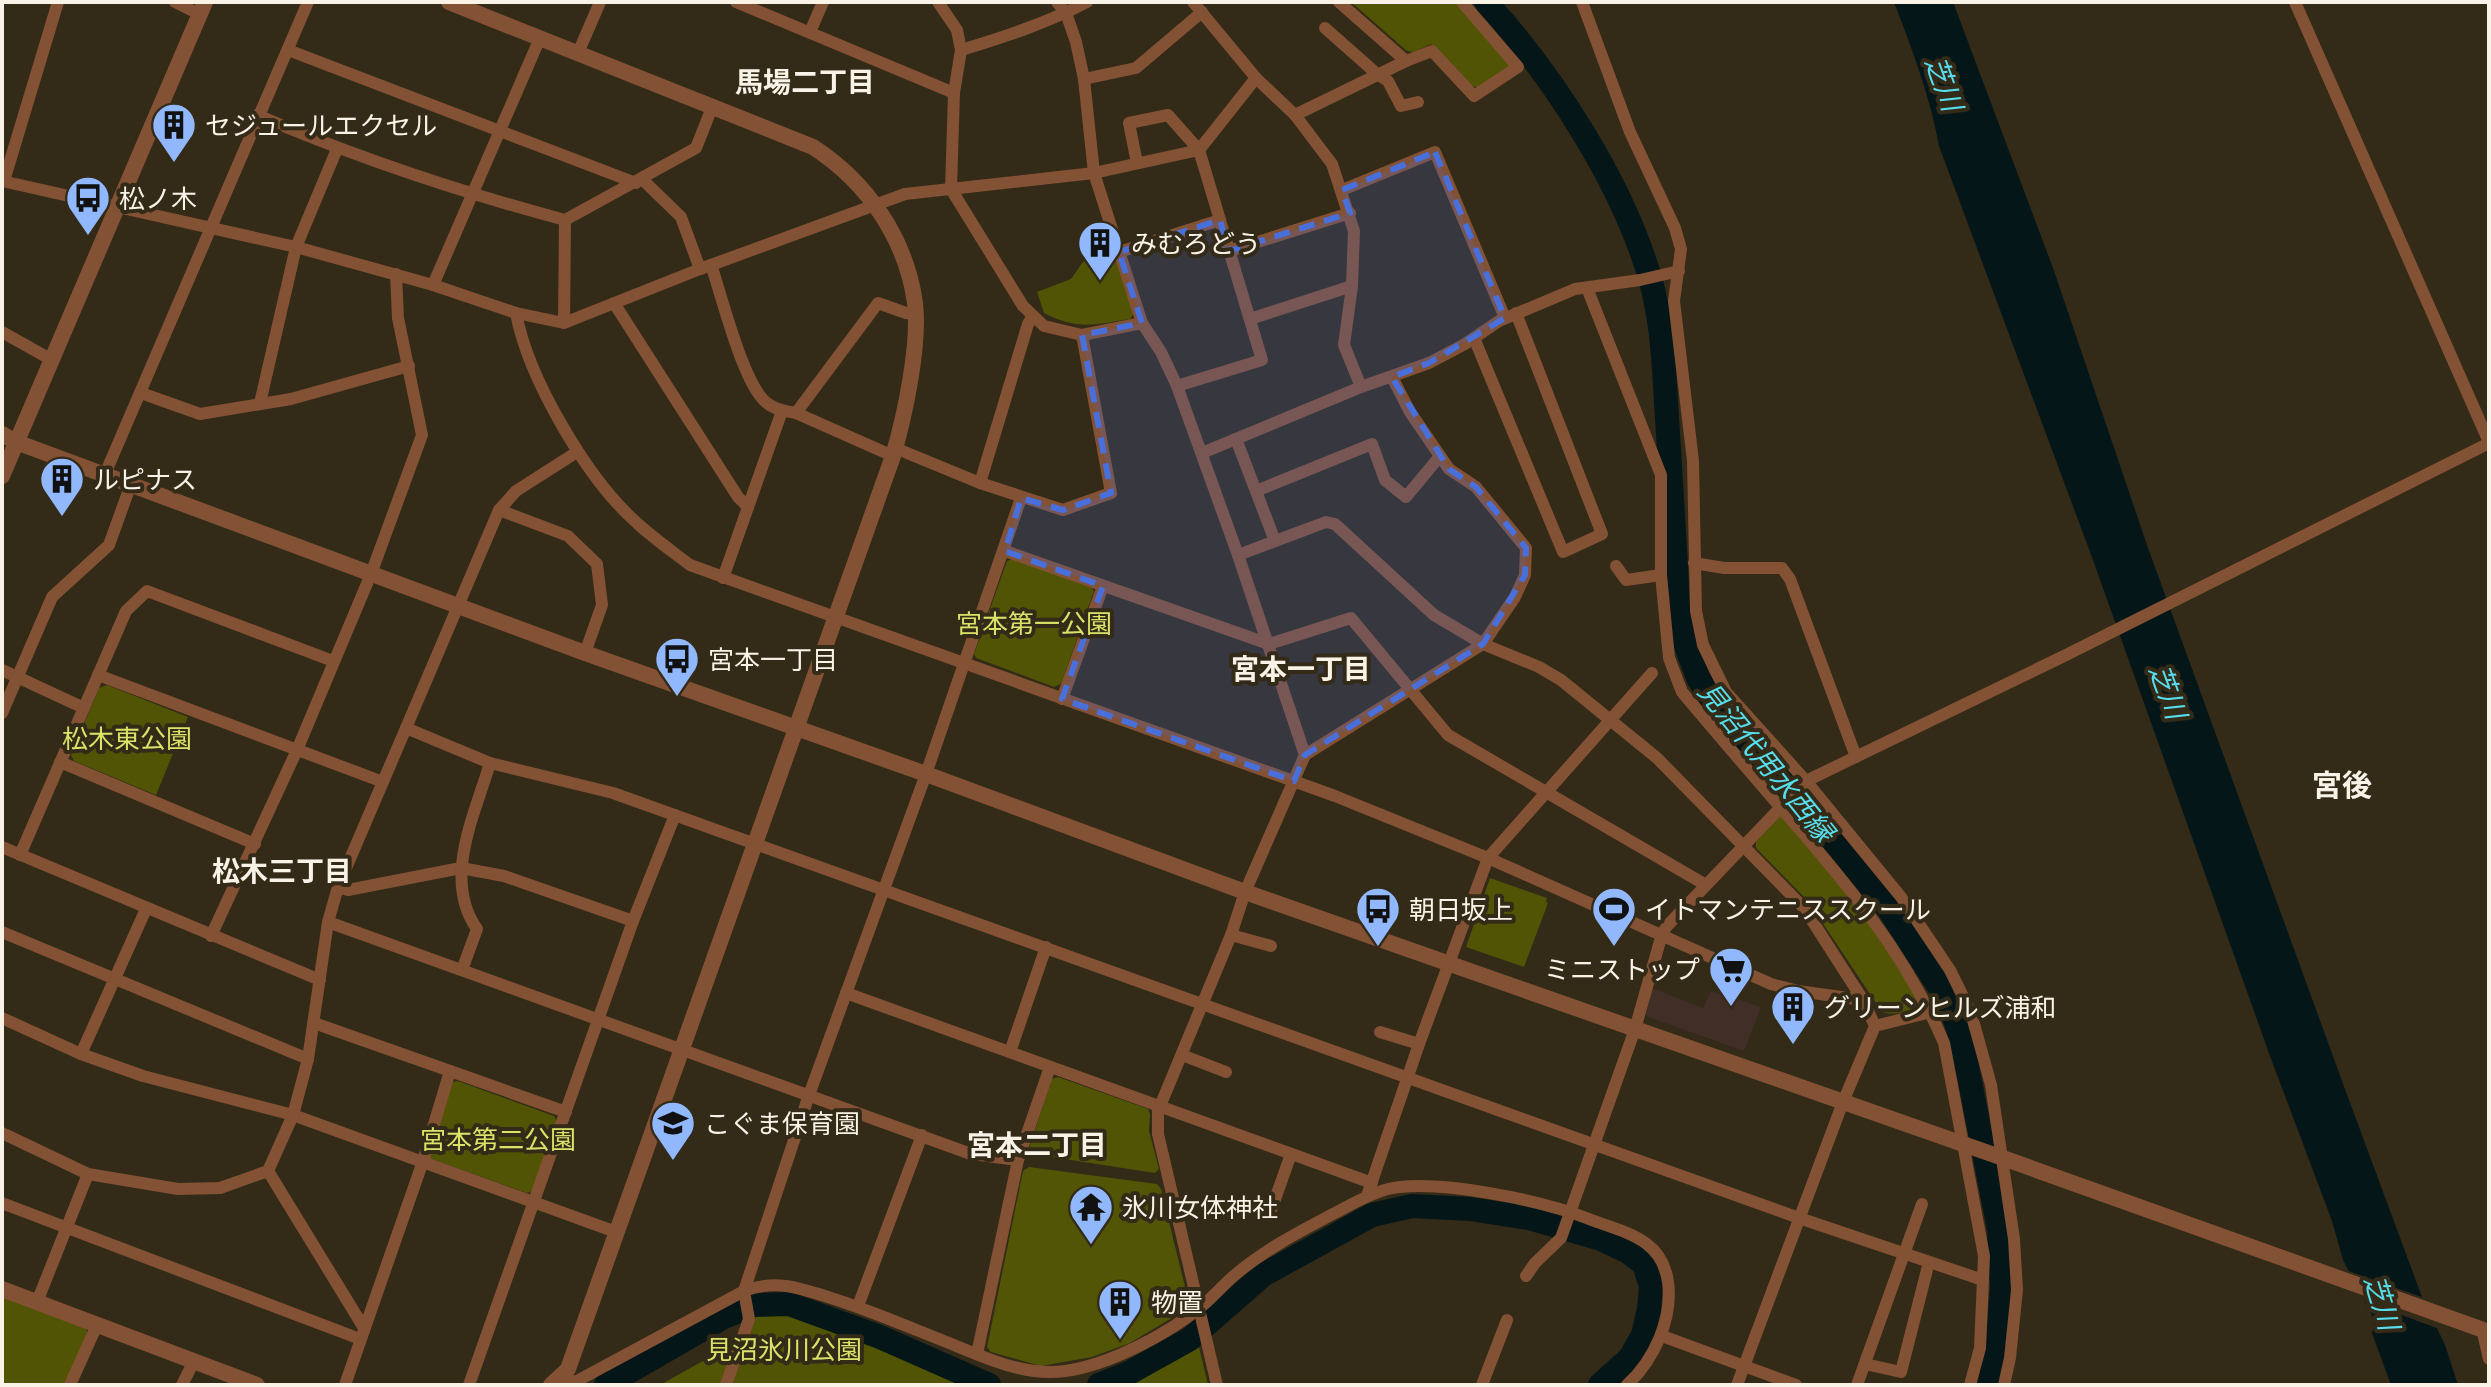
<svg xmlns="http://www.w3.org/2000/svg" width="2491" height="1387" viewBox="0 0 2491 1387" font-family="'Noto Sans','Noto Sans JP',sans-serif">
<style>
.commercial{fill:#412e27}
.green{fill:#515405}
.forest{fill:#525506}
.water{fill:#051618}
.pier{fill:#332a18}
.lines{fill:none;stroke-linecap:round;stroke-linejoin:round}
.river{stroke:#051618;stroke-width:24}
.minor{stroke:#835133;stroke-width:12}
.tertiary{stroke:#835133;stroke-width:16}
.marked{fill:#496fdb;fill-opacity:0.2;stroke:#496fdb;stroke-width:6;stroke-dasharray:16 10;stroke-linejoin:round}
.labels{text-anchor:middle;dominant-baseline:central;stroke-width:8;stroke-linejoin:round;paint-order:stroke}
.poi-label{font-size:26px;fill:#f8f2e7;stroke:#332a18;text-anchor:start}
.park-label{font-size:26px;fill:#dae368;stroke:#332a18}
.neighbourhood-label{font-size:28px;font-weight:bold;fill:#f8f2e7;stroke:#332a18}
.water-label{font-size:28px;font-style:italic;fill:#56deed;stroke:#332a18}
.quarter-label{font-size:30px;font-weight:bold;fill:#f8f2e7;stroke:#332a18}
</style>
<rect width="100%" height="100%" fill="#332a18"/>
<polygon class="commercial" points="1652,988 1703,1008 1711,991 1761,1007 1744,1051 1648,1017 1646,1014"/>
<g class="green">
<polygon points="1351,2 1457,2 1513,64 1478,88 1472,86 1431,44 1414,52 1407,51"/>
<path d="M1113,252L1134,313L1130,319C1095,325 1076,330 1044,313L1037,292L1071,279L1083,262Z"/>
<polygon points="1013,559 1090,586 1094,591 1061,684 1054,687 976,658 974,654 1007,561"/>
<polygon points="107,685 188,717 156,795 74,761 71,755 99,688"/>
<path d="M1780,816H1786L1891,953L1922,1004C1914,1012 1892,1016 1882,1012L1808,901L1756,848V842Z"/>
<polygon points="1490,878 1547,898 1546,902 1548,903 1524,967 1466,947"/>
<polygon points="1058,1077 1148,1109 1150,1114 1149,1131 1159,1169 1155,1173 1032,1154 1029,1148 1052,1079"/>
<polygon points="458,1081 554,1116 557,1121 533,1191 527,1193 429,1158 427,1154 453,1082"/>
<polygon points="2,1296 86,1328 88,1334 65,1385 2,1385"/>
<polygon points="776,1312 799,1315 966,1385 732,1385 756,1314"/>
<polygon points="1199,1347 1208,1385 1122,1385 1171,1363"/>
</g>
<g class="forest">
<polygon points="1029,1167 1157,1184 1161,1189 1189,1303 1185,1310 1130,1343 1092,1357 1041,1366 991,1352 987,1347 1023,1171"/>
<polygon points="726,1348 732,1355 721,1385 660,1385"/>
</g>
<path class="water" d="M1894,2H1953L2053,268L2148,548L2346,1092L2422,1297L2445,1345L2458,1385H2391L2372,1333L2375,1321L2343,1260L2332,1221L2270,1056L2093,560L1939,146C1930,96 1912,49 1894,2Z"/>
<polygon class="pier" points="2343,1269 2427,1299 2442,1330 2358,1299"/>
<g class="lines">
<g class="river">
<path d="M1486,2C1553,76 1622,182 1650,278C1663,323 1664,372 1667,418C1671,481 1675,544 1678,607L1685,643L1698,678L1716,706L1841,850L1888,908L1949,1002L1962,1041L1999,1229L2002,1288L1998,1343L1989,1385"/>
<polyline points="606,1385 722,1318 754,1305 789,1304 880,1337 989,1385"/>
<polyline points="1099,1385 1129,1373 1190,1339 1263,1275 1372,1215 1412,1206 1470,1209 1529,1218 1601,1239 1628,1252 1644,1264 1651,1286 1649,1309 1643,1335 1630,1358 1600,1385"/>
</g>
<g class="minor">
<polyline points="175,2 199,14"/>
<polyline points="736,2 954,93"/>
<polyline points="938,2 957,30 961,50 954,93 951,189 1023,306 1044,326 1082,335 1142,323"/>
<polyline points="1057,2 1066,13 1076,42 1084,79 1094,173 1142,323 1161,352 1177,386 1238,555 1305,755"/>
<polyline points="1193,2 1256,78 1295,115 1332,164 1354,231 1352,286 1250,319"/>
<polyline points="1582,2 1630,132 1675,228 1681,249 1674,301 1693,461 1696,611 1703,645 1726,692 1806,781 1901,897 1950,970 1971,1013 1991,1085 2014,1239 2017,1290 2010,1358 2004,1385"/>
<polyline points="2295,2 2489,442"/>
<polyline points="1325,28 1377,74 1388,81 1401,106 1418,102"/>
<polyline points="810,32 823,2"/>
<polyline points="288,50 636,183"/>
<path d="M961,50C1004,37 1047,23 1087,2"/>
<polyline points="578,53 600,2"/>
<polyline points="1406,61 1432,51 1474,96 1518,67 1462,2"/>
<polyline points="1084,79 1136,68 1202,12"/>
<path d="M257,115C358,158 460,192 565,220L696,148L713,105"/>
<polyline points="1295,115 1406,61 1339,2"/>
<polyline points="1137,163 1129,123 1168,115 1199,150 1262,360 1177,386"/>
<polyline points="643,180 681,217 700,269"/>
<polyline points="2,181 296,247 433,285 516,313 564,323 700,269 905,194 1094,173 1199,150 1256,78"/>
<polyline points="4,181 58,2"/>
<polyline points="1342,190 1435,152 1505,318"/>
<polyline points="1229,251 1350,213"/>
<polyline points="1119,252 1220,220"/>
<path d="M711,265C722,296 743,385 767,403C775,410 786,411 796,413L893,456"/>
<polyline points="433,285 540,38"/>
<polyline points="1352,286 1344,345 1361,387"/>
<path d="M1587,288L1661,475V575L1669,658L1682,692C1715,731 1748,770 1782,809C1845,881 1906,954 1944,1043L1984,1256L1980,1348L1970,1385"/>
<polyline points="614,303 738,497 748,507"/>
<path d="M516,313C528,378 587,479 637,523C653,538 672,551 690,565L1335,796L1488,858L1771,984L1798,991L1863,1000"/>
<polyline points="564,323 565,220"/>
<polyline points="2,332 52,360"/>
<polyline points="1474,338 1563,552 1602,534 1516,313"/>
<polyline points="141,393 200,414 291,399 409,366"/>
<polyline points="260,403 296,247 337,149"/>
<polyline points="796,413 878,303 906,313 915,314"/>
<polyline points="1236,439 1275,541"/>
<polyline points="895,448 980,483 1063,510 1111,493 1082,335"/>
<polyline points="1202,453 1361,387 1429,363 1465,344 1499,321 1575,289 1640,280 1679,271"/>
<polyline points="105,474 308,2"/>
<polyline points="980,483 1028,324 1033,316"/>
<polyline points="1256,491 1372,444 1385,480 1406,497 1440,456"/>
<polyline points="499,510 568,536 597,564 602,605 585,653"/>
<polyline points="1005,551 1269,644 1351,618 1448,735 1706,885"/>
<polyline points="1238,555 1326,522 1335,524 1434,615 1483,644 1539,667 1561,680 1657,758 1804,908 1863,1000 1875,1026 1843,1102 1737,1385"/>
<polyline points="1694,563 1724,568 1782,568 1790,579 1856,757"/>
<polyline points="1616,566 1626,580 1661,575"/>
<polyline points="723,578 782,411"/>
<polyline points="2,670 84,708"/>
<polyline points="98,675 383,782"/>
<polyline points="1062,699 1103,586"/>
<polyline points="2,713 52,597 109,545 131,484"/>
<polyline points="406,728 499,510 516,491 577,452"/>
<polyline points="60,762 255,844"/>
<polyline points="2,847 320,980"/>
<polyline points="20,855 126,611 147,591 333,661"/>
<polyline points="338,887 348,890 461,868 504,876 633,921"/>
<polyline points="328,922 971,1154 1018,1160"/>
<polyline points="2,932 308,1059"/>
<polyline points="1231,935 1271,946"/>
<polyline points="211,936 297,750 371,574 422,435 398,318 396,274"/>
<path d="M462,970L477,929C442,880 475,814 490,763"/>
<polyline points="846,993 1372,1183"/>
<polyline points="2,1018 81,1054 143,1076 293,1115 616,1232"/>
<polyline points="314,1023 566,1112"/>
<polyline points="1875,1026 1931,1012"/>
<polyline points="1380,1032 1419,1044"/>
<polyline points="1010,1052 1046,947"/>
<polyline points="81,1054 146,909"/>
<polyline points="1182,1055 1226,1072"/>
<polyline points="2,1133 88,1174 178,1189 220,1188 268,1171 293,1115 308,1059 328,922 338,887 406,728 490,763 613,793 1799,1218 1983,1280"/>
<polyline points="268,1171 364,1328"/>
<polyline points="1367,1196 1419,1044 1488,858 1652,673"/>
<polyline points="2,1203 360,1339"/>
<polyline points="1272,1208 1291,1154"/>
<polyline points="1526,1276 1535,1263 1561,1238 1635,1029 1662,934 1667,926 1806,781 2062,657 2489,443"/>
<polyline points="37,1302 88,1174"/>
<polyline points="858,1306 922,1135"/>
<polyline points="2482,1329 2489,1359"/>
<polyline points="1662,1336 1796,1385"/>
<polyline points="977,1354 1018,1160 1050,1067"/>
<polyline points="1865,1364 1901,1372 1929,1262"/>
<polyline points="563,1377 575,1382 744,1291 809,1095 926,774 1021,498"/>
<polyline points="70,1385 97,1325"/>
<polyline points="182,1385 194,1361"/>
<polyline points="345,1385 422,1164 450,1071"/>
<polyline points="469,1385 633,921 675,815"/>
<path d="M726,1385L749,1319L744,1291C775,1279 800,1288 831,1298C869,1310 906,1326 944,1341C982,1356 1023,1377 1065,1371C1109,1365 1166,1335 1201,1307C1213,1297 1224,1284 1236,1274C1266,1249 1299,1232 1333,1214C1351,1205 1368,1194 1388,1189C1436,1178 1544,1201 1589,1219C1625,1233 1662,1238 1668,1282C1673,1319 1654,1360 1627,1385"/>
<polyline points="1217,1385 1158,1134 1158,1111 1231,935 1245,892 1305,755 1483,644 1515,597 1525,575 1526,548 1476,487 1449,469 1410,412 1392,377"/>
<polyline points="1482,1385 1507,1320"/>
<polyline points="1857,1385 1922,1204"/>
</g>
<g class="tertiary">
<path d="M449,2L813,147C867,182 906,238 915,303C920,344 905,415 893,456L568,1369L551,1385"/>
<polyline points="2,434 16,442 585,653 926,774 1245,892 2003,1158 2489,1332"/>
<polyline points="2,476 205,2"/>
<polyline points="2,1289 257,1385"/>
</g>
</g>
<path class="marked" d="M1435,152L1505,318L1429,363L1392,377L1449,469L1476,487L1526,548L1525,575L1483,644L1305,755L1294,781L1062,699L1103,586L1005,551L1021,498L1063,510L1111,493L1082,335L1142,323L1119,252L1220,220L1229,251L1350,213L1342,190Z"/>
<defs>
<g id="building-pin" transform="scale(2.3)"><path d="M0 17L-7.5 6A9.5 9.5 0 1 1 7.5 6Z" fill="#91b8fd" stroke="#332a18"/><path d="M-4-6H4V6H1V3H-1V6H-4ZM-2.5-4.3h1.7v1.8h-1.7ZM.8-4.3h1.7v1.8H.8ZM-2.5-1h1.7V.8h-1.7ZM.8-1h1.7V.8H.8Z" fill="#111"/></g>
<g id="bus-pin" transform="scale(2.3)"><path d="M0 17L-7.5 6A9.5 9.5 0 1 1 7.5 6Z" fill="#91b8fd" stroke="#332a18"/><path d="M-5-6H5V4H4V6H2V4H-2V6H-4V4H-5ZM-3.5-4V0h7V-4ZM-3.5 1.2v1.5H-2V1.2ZM2 1.2v1.5H3.5V1.2Z" fill="#111"/></g>
<g id="stadium-pin" transform="scale(2.3)"><path d="M0 17L-7.5 6A9.5 9.5 0 1 1 7.5 6Z" fill="#91b8fd" stroke="#332a18"/><path d="M0-5a6.5 5 0 1 0 0 10a6.5 5 0 1 0 0-10ZM-3.5-1.8h7v3.6h-7Z" fill="#111"/></g>
<g id="supermarket-pin" transform="scale(2.3)"><path d="M0 17L-7.5 6A9.5 9.5 0 1 1 7.5 6Z" fill="#91b8fd" stroke="#332a18"/><path d="M-6-5.5h2.5l.6 2H6L4.5 2H-2.5L-4.4-4H-6ZM-1.5 3.2a1.3 1.3 0 1 0 .1 0ZM3 3.2a1.3 1.3 0 1 0 .1 0Z" fill="#111"/></g>
<g id="school-pin" transform="scale(2.3)"><path d="M0 17L-7.5 6A9.5 9.5 0 1 1 7.5 6Z" fill="#91b8fd" stroke="#332a18"/><path d="M0-5L7-2L0 1L-7-2ZM-4 1L0 2.5L4 1V4Q0 6-4 4Z" fill="#111"/></g>
<g id="temple-pin" transform="scale(2.3)"><path d="M0 17L-7.5 6A9.5 9.5 0 1 1 7.5 6Z" fill="#91b8fd" stroke="#332a18"/><path d="M0-6L5-2H3V0L6.5 2.5H4V6H1.5V3h-3V6H-4V2.5H-6.5L-3 0V-2H-5Z" fill="#111"/></g>
</defs>
<g fill-rule="evenodd">
<use href="#building-pin" x="174" y="125"/>
<use href="#bus-pin" x="88" y="198"/>
<use href="#building-pin" x="1100" y="243"/>
<use href="#building-pin" x="62" y="479"/>
<use href="#bus-pin" x="677" y="659"/>
<use href="#bus-pin" x="1378" y="909"/>
<use href="#stadium-pin" x="1614" y="909"/>
<use href="#supermarket-pin" x="1731" y="969"/>
<use href="#building-pin" x="1793" y="1007"/>
<use href="#school-pin" x="673" y="1123"/>
<use href="#temple-pin" x="1091" y="1207"/>
<use href="#building-pin" x="1120" y="1302"/>
</g>
<g class="labels">
<g class="poi-label">
<text x="205" y="125">セジュールエクセル</text>
<text x="119" y="198">松ノ木</text>
<text x="1131" y="243">みむろどう</text>
<text x="93" y="479">ルピナス</text>
<text x="708" y="659">宮本一丁目</text>
<text x="1409" y="909">朝日坂上</text>
<text x="1645" y="909">イトマンテニススクール</text>
<text x="1700" y="969" text-anchor="end">ミニストップ</text>
<text x="1824" y="1007">グリーンヒルズ浦和</text>
<text x="704" y="1123">こぐま保育園</text>
<text x="1122" y="1207">氷川女体神社</text>
<text x="1151" y="1302">物置</text>
</g>
<g class="park-label">
<text x="1034" y="623">宮本第一公園</text>
<text x="127" y="738">松木東公園</text>
<text x="498" y="1139">宮本第二公園</text>
<text x="784" y="1349">見沼氷川公園</text>
</g>
<g class="neighbourhood-label">
<text x="805" y="81">馬場二丁目</text>
<text x="1301" y="668">宮本一丁目</text>
<text x="282" y="870">松木三丁目</text>
<text x="1037" y="1144">宮本二丁目</text>
</g>
<g class="water-label">
<text transform="translate(1945 83) rotate(70)">芝川</text>
<text transform="translate(2169 691) rotate(70)">芝川</text>
<text transform="translate(1767 761) rotate(51)">見沼代用水西縁</text>
<text transform="translate(2383 1302) rotate(73)">芝川</text>
</g>
<g class="quarter-label">
<text x="2342" y="784">宮後</text>
</g>
</g>
<rect width="2491" height="1387" fill="none" stroke="#f8f2e7" stroke-width="8"/>
</svg>
